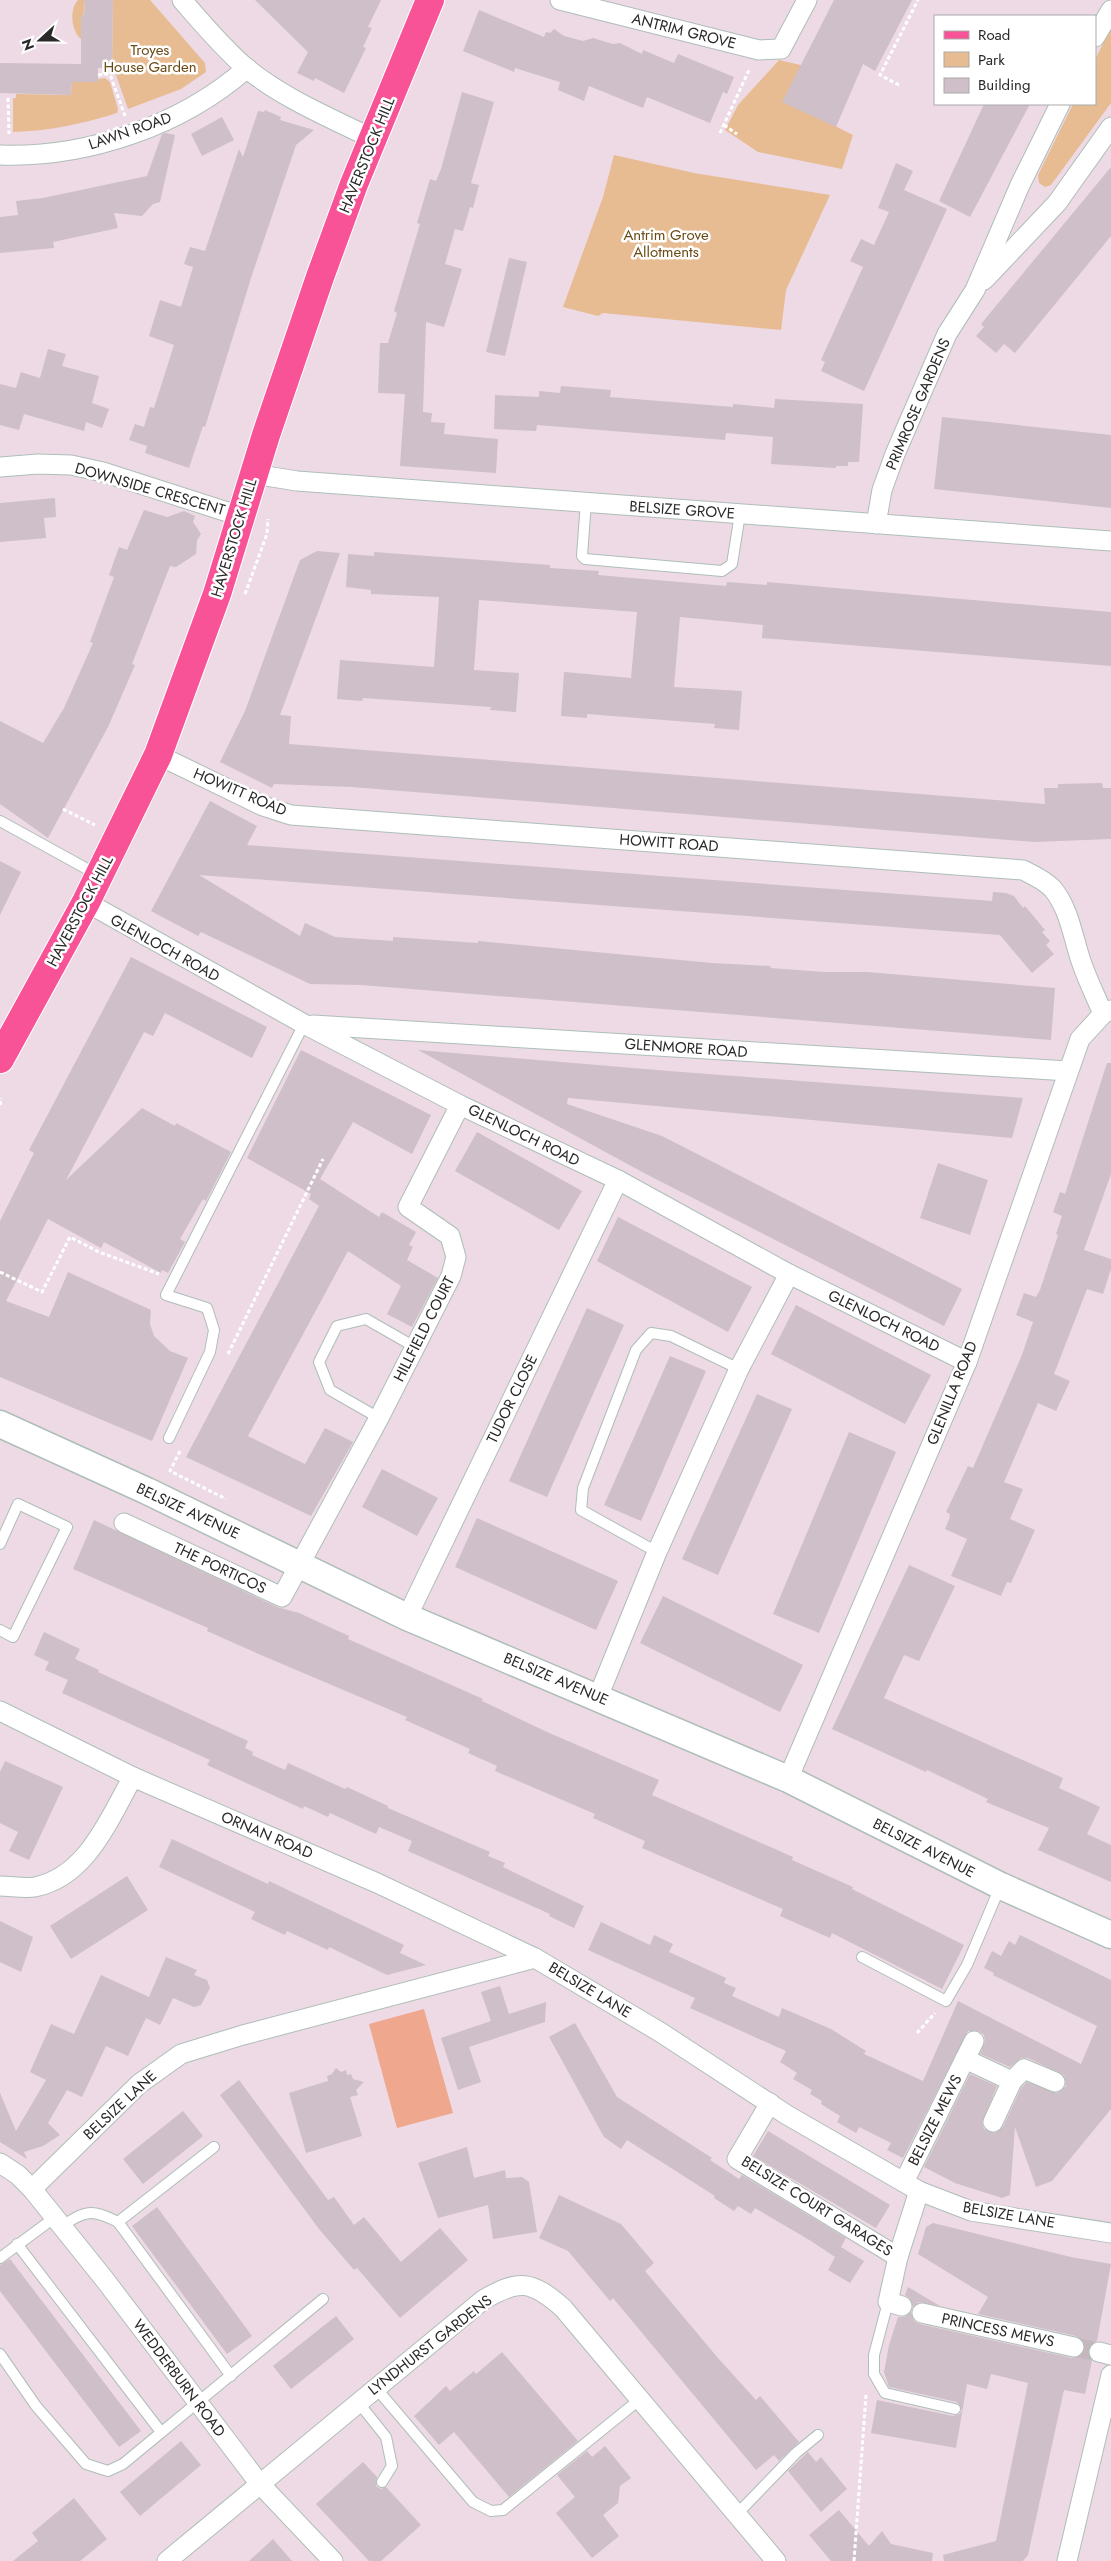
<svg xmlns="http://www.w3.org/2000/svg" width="1111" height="2561" viewBox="0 0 1111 2561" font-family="Jost,sans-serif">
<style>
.green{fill:#e7bc93}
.pitch{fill:#efa78e}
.building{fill:#cebfc8}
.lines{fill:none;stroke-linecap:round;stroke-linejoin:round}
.street-tunnel{stroke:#c6b7bf;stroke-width:19;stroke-dasharray:19 9;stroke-linecap:butt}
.lane-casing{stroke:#aebeb8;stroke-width:12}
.street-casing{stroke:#aebeb8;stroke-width:21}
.secondary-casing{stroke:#aebeb8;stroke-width:29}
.primary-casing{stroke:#fff;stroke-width:30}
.path{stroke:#fff;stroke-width:3;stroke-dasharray:4 2.5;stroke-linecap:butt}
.lane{stroke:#fff;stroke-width:10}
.street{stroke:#fff;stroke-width:19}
.secondary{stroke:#fff;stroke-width:26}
.primary{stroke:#f85396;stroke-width:28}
.labels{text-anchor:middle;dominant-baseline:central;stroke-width:5;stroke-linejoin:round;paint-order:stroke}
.street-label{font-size:15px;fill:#292929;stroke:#fff}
.park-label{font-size:15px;fill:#6a4a15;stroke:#fff}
</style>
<rect width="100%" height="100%" fill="#eddae5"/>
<g class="green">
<path d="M78,0H85L81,39C71,31 69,9 78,0Z"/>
<polygon points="113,0 150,0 205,63 206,72 181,89 128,109 116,75 110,70 112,68"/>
<polygon points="1111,27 1111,103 1051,185 1045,187 1039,183 1038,175 1073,104 1095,104 1095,60"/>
<polygon points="779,60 805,66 791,104 853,135 842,169 758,152 725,130 738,105"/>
<path d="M105,78L110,82L118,109L117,113C82,124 49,131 13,132V98H16V94L71,95L72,82H98V79Z"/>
<polygon points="614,155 694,173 830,195 786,290 781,330 603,313 598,316 563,307 603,197"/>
</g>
<polygon class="pitch" points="424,2009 453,2113 397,2128 369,2024"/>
<g class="building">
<polygon points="85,0 113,0 112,68 98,68 98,82 72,82 71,95 0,93 0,63 81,64 81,18 82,15 84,15"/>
<polygon points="255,0 381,0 368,27 372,28 363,47 366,48 344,93 315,78 314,81 297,73 308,52"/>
<polygon points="834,0 912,0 875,71 863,64 836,127 782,102"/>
<polygon points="479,10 544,37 546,32 550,33 554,29 564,36 583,41 593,38 613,44 620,43 642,54 643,50 674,63 678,54 734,77 727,94 723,92 710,123 647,97 643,108 589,86 584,101 558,90 560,82 515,68 514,72 463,51"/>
<polygon points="462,92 494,102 471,183 479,185 473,208 470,207 463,231 455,229 445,264 462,269 444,327 426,322 423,412 432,413 431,422 445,423 444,434 498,439 496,473 400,466 405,394 378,393 380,343 388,343 397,313 394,311 420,224 417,223 430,179 436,181 441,169"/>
<polygon points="984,104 1030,104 970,217 939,201"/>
<polygon points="265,110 281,117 280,120 314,130 296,145 252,275 205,427 203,426 189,468 145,453 147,446 129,440 135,424 144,427 150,407 154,408 174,345 149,336 160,300 181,307 193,267 184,264 190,247 205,251 239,149 243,157 258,111 264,112"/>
<polygon points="222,117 234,140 202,156 191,134"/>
<polygon points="166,133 175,135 160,202 153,204 142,216 114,213 118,228 53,242 54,248 0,253 0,217 18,215 16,201 43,198 147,176 162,134"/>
<polygon points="896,163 913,171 904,190 947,209 864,391 821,371 825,362 821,360 863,267 850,261 861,239 874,245 889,212 878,208"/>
<polygon points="1111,167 1111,236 1015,353 1004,344 996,353 976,336 984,327 981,324"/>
<polygon points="509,258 527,262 505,356 486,352"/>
<polygon points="48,349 66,354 62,366 99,376 92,403 109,409 102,428 86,422 84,431 24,414 19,430 0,425 0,384 16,388 21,372 40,378"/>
<polygon points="561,386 611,390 610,397 733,407 733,404 774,408 775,399 863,404 859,462 848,462 848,466 836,466 836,468 771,464 773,437 726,433 725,440 537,425 536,431 494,429 495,395 539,397 539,391 560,393"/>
<polygon points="942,417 1111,435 1111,508 934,489"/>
<polygon points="55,498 56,517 44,518 46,538 0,542 0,503"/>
<polygon points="144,510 167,517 184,511 195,516 193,522 201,534 197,540 196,554 176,567 170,566 132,664 135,665 108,727 48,838 0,804 0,721 43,743 64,708 93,643 90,642 114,577 109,575 119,547 127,550"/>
<polygon points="317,551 340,553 280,715 291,716 289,744 1045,804 1044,788 1058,788 1058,784 1102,783 1103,788 1111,788 1111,839 1034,842 352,787 274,784 272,788 220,762 245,711 300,560"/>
<polygon points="374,552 550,565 550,568 599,571 598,575 726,586 727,582 767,585 767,582 1111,612 1111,666 762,638 763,625 680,617 674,687 742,691 739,730 714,728 715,724 587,714 587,718 561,716 564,672 631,678 637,612 479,600 474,670 519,673 516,712 490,710 491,707 363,698 362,701 337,699 340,660 434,667 439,597 371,594 371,590 346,587 348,554 374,556"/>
<polygon points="210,801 257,826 247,845 992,901 993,892 1006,893 1014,896 1023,908 1025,906 1045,930 1042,932 1050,941 1046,945 1054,954 1032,973 1000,935 199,875 300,936 305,923 335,937 393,941 393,937 478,943 478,941 712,963 771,966 770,968 825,972 867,972 1055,988 1051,1040 361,985 310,984 201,932 198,936 151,911"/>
<polygon points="0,861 21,872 0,915"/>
<polygon points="131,957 267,1027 252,1058 165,1013 153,1036 144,1032 66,1180 142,1108 175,1126 176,1123 231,1152 206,1201 203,1199 180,1239 185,1242 168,1273 162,1270 161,1273 104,1242 101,1248 48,1219 6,1301 49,1317 68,1272 151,1310 150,1324 154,1336 170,1351 188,1358 152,1441 0,1377 0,1221 34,1153 29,1150"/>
<polygon points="301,1050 431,1115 412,1154 353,1122 320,1179 379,1217 382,1212 416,1232 409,1245 413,1247 407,1260 438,1278 412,1327 387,1314 401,1286 348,1251 248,1436 305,1464 325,1428 353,1442 311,1516 186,1457 319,1206 309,1199 311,1194 247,1158"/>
<polygon points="418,1050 669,1071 1023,1098 1012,1138 568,1098 567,1104 662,1136 962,1289 944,1326 644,1173"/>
<polygon points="1107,1063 1111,1063 1111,1174 1084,1250 1111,1259 1111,1269 1103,1294 1087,1289 1054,1374 1070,1381 1056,1411 1038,1403 1004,1482 1023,1489 1010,1519 1035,1530 1011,1583 1007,1582 1001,1596 951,1576 967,1539 945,1529 950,1517 949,1517 950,1514 946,1512 968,1466 973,1468 1022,1355 1033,1322 1016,1315 1024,1293 1036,1297 1040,1290 1058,1235 1056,1234 1062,1216 1053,1212 1060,1192 1065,1194"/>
<polygon points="477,1132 582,1191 559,1230 455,1171"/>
<polygon points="938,1163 988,1180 970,1235 920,1218"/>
<polygon points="618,1217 752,1287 728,1332 597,1261"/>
<polygon points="796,1305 931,1375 905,1424 771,1354"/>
<polygon points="587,1308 624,1325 547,1497 509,1481"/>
<polygon points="670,1356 706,1371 641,1521 604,1505"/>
<polygon points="757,1394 792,1409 718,1575 682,1559"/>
<polygon points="849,1432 896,1452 819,1633 773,1614"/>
<polygon points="382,1469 438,1498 417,1536 362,1507"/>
<polygon points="477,1518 618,1581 596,1630 455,1567"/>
<polygon points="94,1520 277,1607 299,1613 349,1636 348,1639 483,1699 482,1701 547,1732 659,1780 652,1795 793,1857 792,1860 853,1887 852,1889 964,1945 942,1989 832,1933 830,1938 780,1916 783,1909 642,1848 645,1841 593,1818 595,1814 495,1771 497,1766 468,1753 470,1749 405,1720 407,1717 261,1655 207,1631 208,1628 73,1569"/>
<polygon points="909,1565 955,1586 919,1661 904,1655 884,1698 1063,1778 1059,1788 1100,1807 1087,1834 1111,1845 1111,1882 1038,1850 1049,1828 986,1802 988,1799 927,1770 926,1772 832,1729"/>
<polygon points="663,1596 803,1665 780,1712 640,1643"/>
<polygon points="44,1632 80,1649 75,1659 99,1670 98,1672 248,1741 245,1748 253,1752 252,1755 285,1770 288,1763 345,1789 347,1787 388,1806 388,1808 490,1852 488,1856 505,1863 503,1867 584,1906 574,1928 549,1916 550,1914 408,1851 412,1841 379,1827 376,1834 330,1813 328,1817 304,1806 303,1809 207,1765 210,1760 62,1693 68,1680 45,1670 49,1662 34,1655"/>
<polygon points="5,1761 63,1787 29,1860 9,1851 18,1832 0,1823 0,1772"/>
<polygon points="172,1839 268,1884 269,1881 404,1945 400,1953 426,1965 387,1975 329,1947 328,1950 287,1931 285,1935 251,1919 255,1912 159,1867"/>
<polygon points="127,1876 148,1910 71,1959 50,1926"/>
<polygon points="0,1921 33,1937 21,1972 0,1962"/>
<polygon points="601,1922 650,1945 654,1935 673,1944 669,1952 726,1978 724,1983 736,1988 732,1996 779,2017 782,2008 831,2029 866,2051 864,2054 923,2081 958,2001 1081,2064 1097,2026 993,1975 994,1973 984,1968 992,1951 1001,1956 1009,1941 1015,1945 1020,1935 1111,1980 1111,2109 1052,2181 1036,2187 1015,2127 1010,2195 1002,2198 955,2183 924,2167 970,2074 997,2086 982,2123 984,2129 994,2133 1003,2127 1021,2088 1027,2082 1057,2093 1066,2086 1064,2075 1028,2058 1021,2058 1010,2067 980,2054 985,2041 984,2035 979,2031 968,2031 903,2158 887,2150 891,2143 859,2127 856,2133 837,2122 840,2116 821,2104 822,2101 810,2094 812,2090 793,2079 797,2073 780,2062 786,2051 690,2008 695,1998 588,1950"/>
<polygon points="166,1957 197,1970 194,1975 207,1980 210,1988 201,2005 194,2007 173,1998 160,2025 146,2018 128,2056 106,2046 82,2097 67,2090 48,2123 60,2135 43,2146 24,2152 27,2159 0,2142 0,2093 16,2131 46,2080 30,2072 51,2024 74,2034 101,1975 149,1997"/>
<polygon points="500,1986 509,2014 546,2002 545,2022 469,2047 481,2082 458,2090 441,2038 491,2021 481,1992"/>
<polygon points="575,2023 617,2097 712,2158 710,2160 739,2179 742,2175 846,2238 841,2247 864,2261 850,2283 828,2270 835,2257 811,2241 755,2208 751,2214 738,2206 734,2211 714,2198 715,2196 627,2140 621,2149 604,2137 549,2037"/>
<polygon points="336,2068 341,2072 346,2070 347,2075 351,2074 353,2079 364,2082 356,2090 358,2095 350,2097 362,2136 306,2153 289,2093 328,2081 327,2076 332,2074"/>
<polygon points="239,2080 328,2200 334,2197 354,2225 364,2217 401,2262 440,2228 468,2260 400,2318 357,2268 354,2270 319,2229 220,2095"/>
<polygon points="183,2111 203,2136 143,2184 123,2159"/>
<polygon points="768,2131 890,2205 876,2228 753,2156"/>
<polygon points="467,2147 474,2178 505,2170 506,2178 522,2177 529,2182 537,2232 493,2239 488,2205 438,2218 418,2163"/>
<polygon points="559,2195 621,2224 654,2263 645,2271 718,2358 756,2400 760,2396 799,2442 779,2461 774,2455 756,2470 613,2298 610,2301 568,2251 539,2238"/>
<polygon points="157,2207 252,2336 227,2354 132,2226"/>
<polygon points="933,2223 1071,2257 1111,2264 1097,2341 1091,2344 1088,2350 1092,2361 1085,2394 1064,2390 1028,2555 1023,2561 944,2561 943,2555 996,2541 1028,2383 991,2374 987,2389 967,2384 956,2448 871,2433 877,2400 953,2416 960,2414 962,2410 957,2402 889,2387 884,2372 889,2345 898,2317 905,2317 911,2312 914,2321 920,2324 1072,2358 1082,2355 1085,2344 1076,2336 978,2314 988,2297 918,2254 926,2227"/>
<polygon points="10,2259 141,2431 119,2447 0,2291 0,2265"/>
<polygon points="908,2287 940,2306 919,2302 913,2307 910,2299 905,2295"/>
<polygon points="336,2316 354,2339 291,2389 273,2366"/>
<polygon points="502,2352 578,2441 509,2497 454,2432 439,2445 414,2416 446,2386 450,2391 474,2371 476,2374"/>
<polygon points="181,2441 201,2465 140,2516 120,2492"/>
<polygon points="605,2446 631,2478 620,2486 618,2503 603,2515 619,2536 592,2558 556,2513 575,2497 557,2475 587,2451 592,2457"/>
<polygon points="808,2452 816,2462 821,2457 847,2489 821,2512 788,2471"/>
<polygon points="363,2462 377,2477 376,2486 381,2489 386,2487 421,2525 381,2561 369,2561 316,2504"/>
<polygon points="74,2498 107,2539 80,2561 13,2561 38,2541 32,2533"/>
<polygon points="839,2510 869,2546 882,2531 891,2544 933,2553 932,2561 831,2561 809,2535"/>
<polygon points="273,2539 292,2561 249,2561"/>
</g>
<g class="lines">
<polyline class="street-tunnel" points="1074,2347 1099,2352"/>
<g class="lane-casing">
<g id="lane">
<polyline points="586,502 582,556 585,559 722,571 732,564 740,514"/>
<polyline points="0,821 98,875"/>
<polyline points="379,1418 330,1390 319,1362 337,1326 366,1319 415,1347"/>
<polyline points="169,1438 210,1352 214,1330 207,1308 166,1295 304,1024"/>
<polyline points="0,1544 18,1504 67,1527 13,1637 0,1630"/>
<polyline points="657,1552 581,1510 583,1488 636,1350 651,1333 671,1336 739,1369"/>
<polyline points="862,1957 946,2001 967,1965 1000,1887"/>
<polyline points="118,2222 214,2147"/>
<path d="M60,2227C86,2211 90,2208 118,2222L231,2376"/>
<polyline points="17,2244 161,2432"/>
<polyline points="0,2258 54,2218"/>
<polyline points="888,2302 874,2355 874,2374 885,2393 955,2409"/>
<polyline points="0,2354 36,2406 86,2464 108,2471 123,2464 323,2299"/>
<polyline points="376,2388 473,2502 491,2511 503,2510 639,2400"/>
<polyline points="358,2402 386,2437 392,2466 382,2482"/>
<polyline points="737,2514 796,2453 818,2435"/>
</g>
</g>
<g class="street-casing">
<g id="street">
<path d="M182,0C202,23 222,47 245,67C282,98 331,118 373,139"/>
<polyline points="560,0 759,50 781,49 807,0"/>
<polyline points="1095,37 1111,10"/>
<path d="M0,155C87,158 181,126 247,68"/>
<polyline points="984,280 1057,203 1111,127"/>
<polyline points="0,467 38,464 71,465 103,472 240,516"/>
<polyline points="254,474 297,481 1111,541"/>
<polyline points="876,524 882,490 895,454 947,334 975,290 1020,185 1060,104"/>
<path d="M158,755L263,806L291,815L1023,870C1033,875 1044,880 1052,888C1070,909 1073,939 1082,964C1088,981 1096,997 1103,1014"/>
<polyline points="86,902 304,1024 460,1105 618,1180 789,1274 967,1362"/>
<polyline points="313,1025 1068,1071"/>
<polyline points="124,1523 282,1597 379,1418 451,1276 456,1257 450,1236 408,1207 460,1105"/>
<polyline points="407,1617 618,1180"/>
<polyline points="598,1697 657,1552 739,1369 789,1274"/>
<polyline points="0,1711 133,1777 377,1883 535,1958 660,2032 787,2115 919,2191 971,2211 1111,2233"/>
<polyline points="788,1779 967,1362 1080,1039 1103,1014 1111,1010"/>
<path d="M0,1886C11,1886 24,1889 35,1887C88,1876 109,1818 133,1777"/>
<polyline points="965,2059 974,2041"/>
<polyline points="1012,2081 1024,2069 1055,2082"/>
<polyline points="770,2103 737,2159 898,2257"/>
<polyline points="0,2163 18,2175 32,2189 105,2280 259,2483 333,2561"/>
<polyline points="904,2182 965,2059 1012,2081 993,2122"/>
<polyline points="32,2189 139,2084 181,2054 243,2035 535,1958"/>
<polyline points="902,2306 888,2302 898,2257 919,2191"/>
<polyline points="922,2313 1074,2347"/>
<polyline points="1099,2352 1111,2355"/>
<path d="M167,2561L483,2300C519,2279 531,2280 563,2308L776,2561"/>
<polyline points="1067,2561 1111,2375"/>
</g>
</g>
<g class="secondary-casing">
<polyline id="secondary" points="0,1424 147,1491 407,1617 788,1779 1001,1886 1111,1935"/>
</g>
<g class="primary-casing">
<polyline id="primary" points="0,1059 86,902 158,755 217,594 266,435 320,277 354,184 430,0"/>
</g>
<g class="path">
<polyline points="98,75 108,74 111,77 125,116"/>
<polyline points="899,85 880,75 918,0"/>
<polyline points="8,98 9,134"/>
<polyline points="724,125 737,134"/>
<polyline points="720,133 750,68"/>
<polyline points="245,594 267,534 268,519"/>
<polyline points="63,809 95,825"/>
<polyline points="0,1105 1,1098"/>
<polyline points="0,1272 42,1292 70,1237 99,1252 159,1274"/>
<polyline points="228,1354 323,1159"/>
<polyline points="180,1451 170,1471 226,1499"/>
<polyline points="917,2033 935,2013"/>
<polyline points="854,2561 866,2395"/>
</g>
<use href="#lane" class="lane"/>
<use href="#street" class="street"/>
<use href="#secondary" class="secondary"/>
<use href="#primary" class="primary"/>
</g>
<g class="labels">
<g class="street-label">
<text transform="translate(684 31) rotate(14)">ANTRIM GROVE</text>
<text transform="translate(130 131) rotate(-19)">LAWN ROAD</text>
<text transform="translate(367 155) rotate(-68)">HAVERSTOCK HILL</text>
<text transform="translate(918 404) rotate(-67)">PRIMROSE GARDENS</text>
<text transform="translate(150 489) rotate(16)">DOWNSIDE CRESCENT</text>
<text transform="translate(682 510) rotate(4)">BELSIZE GROVE</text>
<text transform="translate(234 538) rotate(-73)">HAVERSTOCK HILL</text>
<text transform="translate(240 792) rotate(23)">HOWITT ROAD</text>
<text transform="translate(669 843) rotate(4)">HOWITT ROAD</text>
<text transform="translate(80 911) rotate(-62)">HAVERSTOCK HILL</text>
<text transform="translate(165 948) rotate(29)">GLENLOCH ROAD</text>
<text transform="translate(686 1048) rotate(4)">GLENMORE ROAD</text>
<text transform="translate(524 1135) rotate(26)">GLENLOCH ROAD</text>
<text transform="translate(884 1321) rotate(26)">GLENLOCH ROAD</text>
<text transform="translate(424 1329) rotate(-63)">HILLFIELD COURT</text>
<text transform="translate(952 1393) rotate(-68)">GLENILLA ROAD</text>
<text transform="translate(512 1399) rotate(-64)">TUDOR CLOSE</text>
<text transform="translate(188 1511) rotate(25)">BELSIZE AVENUE</text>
<text transform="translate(220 1568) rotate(25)">THE PORTICOS</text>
<text transform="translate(556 1679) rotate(23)">BELSIZE AVENUE</text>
<text transform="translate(267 1835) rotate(23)">ORNAN ROAD</text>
<text transform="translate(924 1848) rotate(27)">BELSIZE AVENUE</text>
<text transform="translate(590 1990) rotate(31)">BELSIZE LANE</text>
<text transform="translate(120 2105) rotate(-43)">BELSIZE LANE</text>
<text transform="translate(935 2120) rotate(-63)">BELSIZE MEWS</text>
<text transform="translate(817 2206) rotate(32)">BELSIZE COURT GARAGES</text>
<text transform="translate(1009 2215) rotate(10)">BELSIZE LANE</text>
<text transform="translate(998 2330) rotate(12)">PRINCESS MEWS</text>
<text transform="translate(430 2345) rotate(-38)">LYNDHURST GARDENS</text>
<text transform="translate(179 2378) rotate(53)">WEDDERBURN ROAD</text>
</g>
<g class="park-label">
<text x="150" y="50">Troyes<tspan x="150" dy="17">House Garden</tspan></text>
<text x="666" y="235">Antrim Grove<tspan x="666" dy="17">Allotments</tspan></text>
</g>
</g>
<rect x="934" y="15" width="162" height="90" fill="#ffffff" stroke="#a9a9a9"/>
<rect x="944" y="31" width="25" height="8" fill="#f85396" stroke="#a9a9a9"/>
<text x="978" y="40" font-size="15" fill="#292929">Road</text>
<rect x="944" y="52" width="25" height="15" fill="#e7bc93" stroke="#a9a9a9"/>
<text x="978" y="65" font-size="15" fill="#292929">Park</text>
<rect x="944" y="78" width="25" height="15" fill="#cebfc8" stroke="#a9a9a9"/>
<text x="978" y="90" font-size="15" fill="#292929">Building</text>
<g transform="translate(40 40) rotate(249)" stroke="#ffffff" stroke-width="4" paint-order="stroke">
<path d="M0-4L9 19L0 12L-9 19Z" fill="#292929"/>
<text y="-8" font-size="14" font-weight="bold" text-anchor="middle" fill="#292929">N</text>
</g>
</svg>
